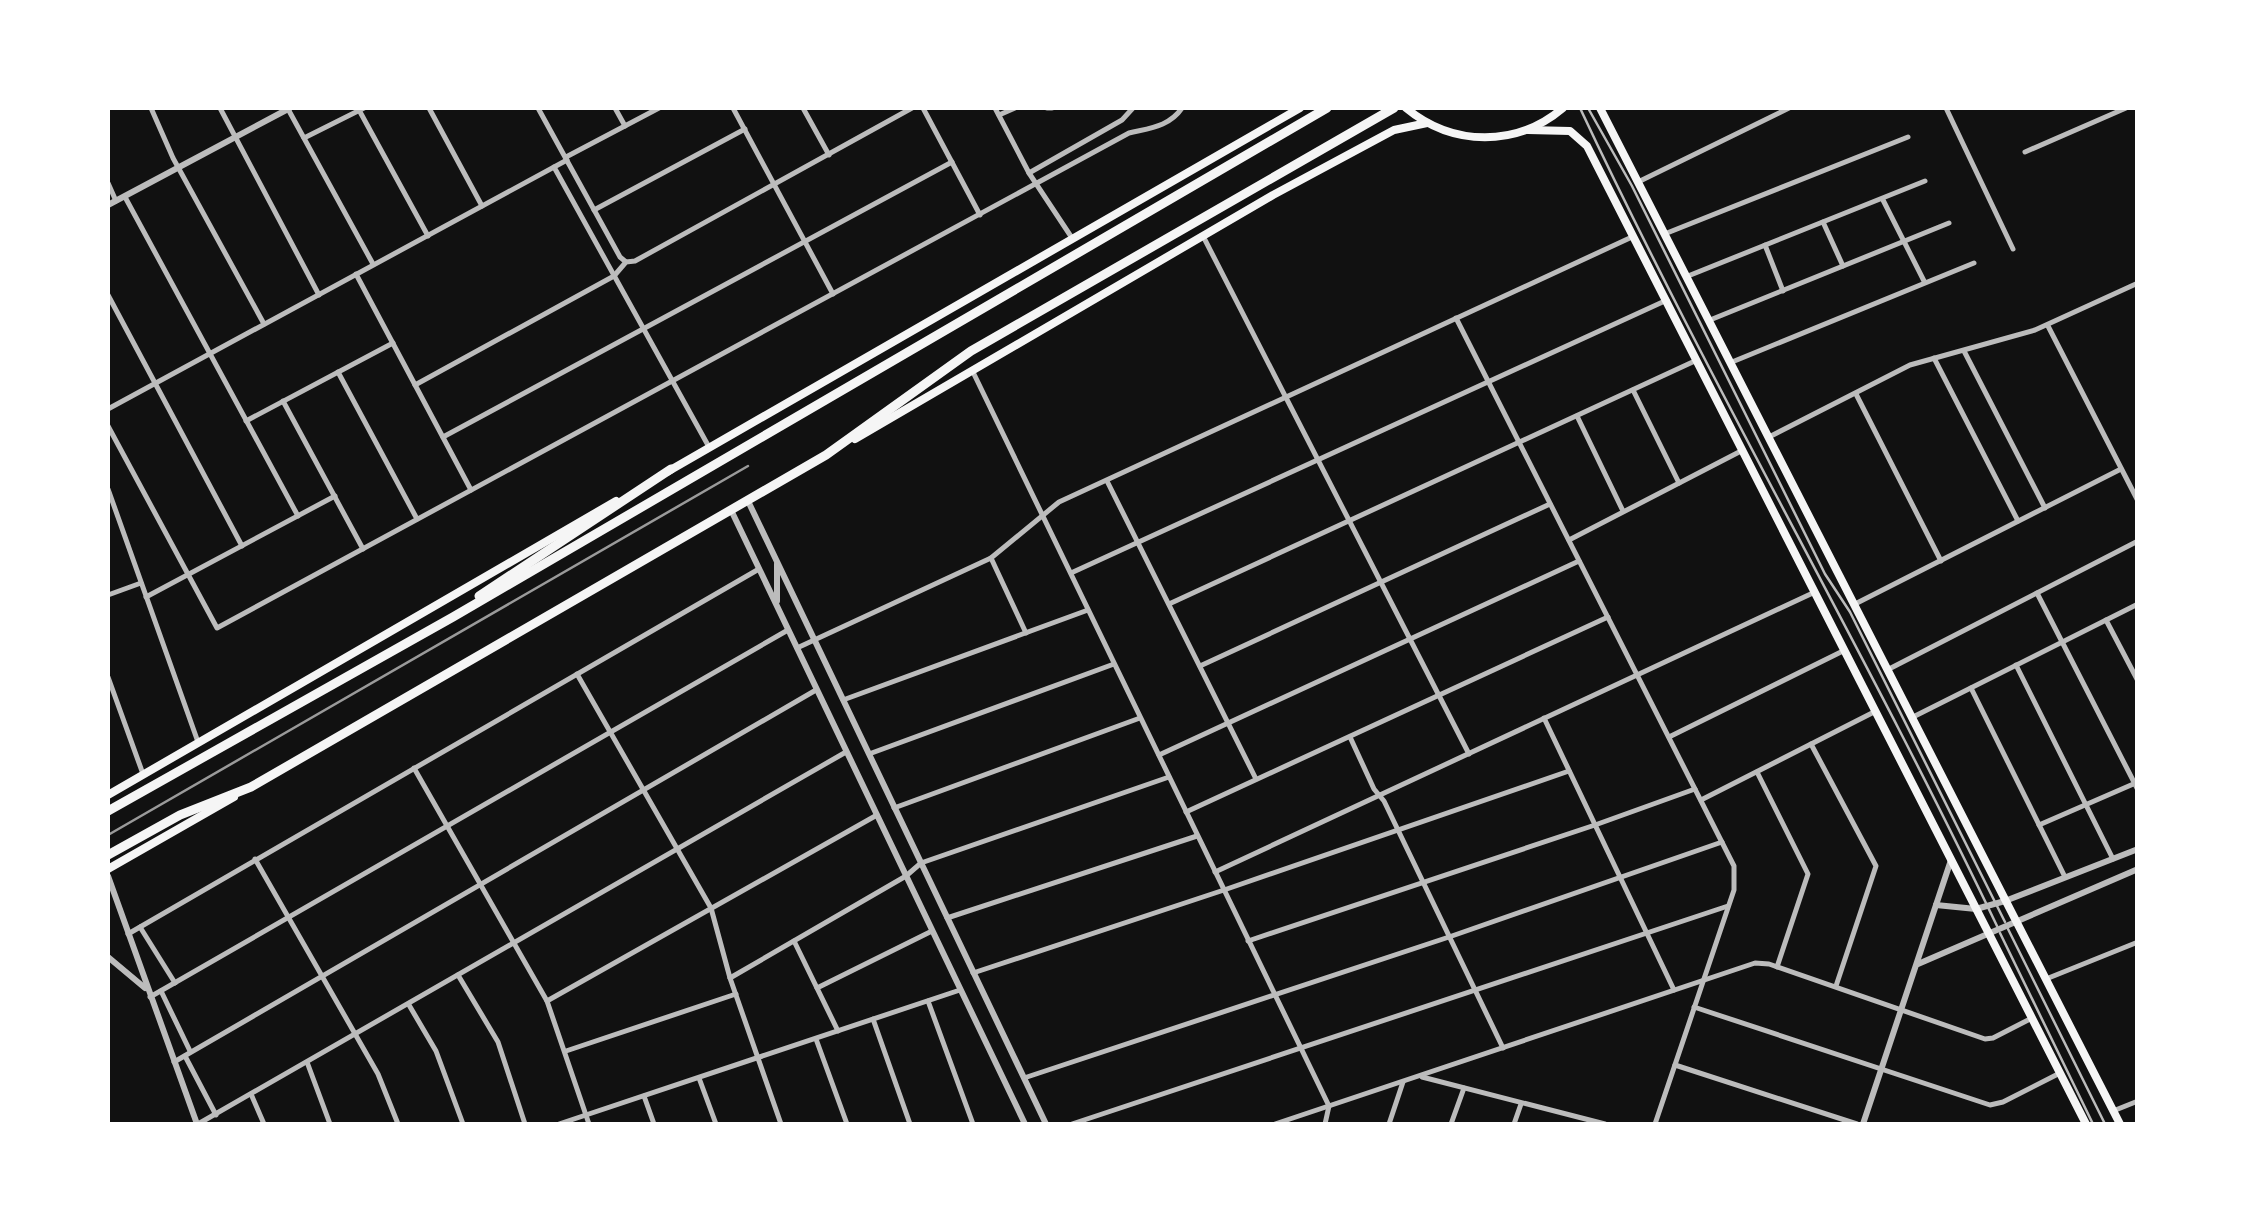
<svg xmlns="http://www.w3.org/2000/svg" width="2245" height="1232" viewBox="0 0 2245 1232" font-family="'Asap Condensed',sans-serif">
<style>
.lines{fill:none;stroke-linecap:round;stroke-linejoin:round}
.service{stroke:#bcbcbc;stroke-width:2.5}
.minor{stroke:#bcbcbc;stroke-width:5}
.tertiary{stroke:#bcbcbc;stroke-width:6}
.primary{stroke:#f5f5f5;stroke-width:8}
.motorway{stroke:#f5f5f5;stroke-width:9}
.rail{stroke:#9a9a9a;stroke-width:2.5}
</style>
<rect width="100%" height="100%" fill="#111"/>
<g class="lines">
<g class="service">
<path d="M1580,108C1710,385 1865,650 1997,926"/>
<polyline points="1588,108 1632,186 1825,574 1850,612 2005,922"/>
<polyline points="2008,929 2105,1124"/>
<polyline points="2000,933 2093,1124"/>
</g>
<g class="minor">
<polyline points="151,108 173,158 264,324"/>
<polyline points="220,108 319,295"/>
<polyline points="429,108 482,206"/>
<polyline points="538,108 620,257 626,262"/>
<polyline points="615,108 625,126"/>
<polyline points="733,108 833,294"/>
<polyline points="803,108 829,155"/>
<polyline points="923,108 980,215"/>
<polyline points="995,108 1029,173 1072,238"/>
<polyline points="1047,108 1052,108"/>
<polyline points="1946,108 2013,249"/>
<polyline points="288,109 373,264"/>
<polyline points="359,110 428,236"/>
<polyline points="999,115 1015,108"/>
<polyline points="304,138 364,108"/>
<polyline points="2025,152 2126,108"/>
<polyline points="566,157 659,108"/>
<polyline points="554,167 709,447"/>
<polyline points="1029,173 1122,120 1133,108"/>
<polyline points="1638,182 1789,108"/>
<polyline points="108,183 116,201"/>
<polyline points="125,197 298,516"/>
<polyline points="1883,200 1924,281"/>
<polyline points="594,210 745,129"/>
<polyline points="1823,222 1843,266"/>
<polyline points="1667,233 1908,137"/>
<polyline points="1203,236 1469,754"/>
<polyline points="1765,245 1783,291"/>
<polyline points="356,274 471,490"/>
<polyline points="1688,276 1925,181"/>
<polyline points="108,295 242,546"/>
<polyline points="1456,318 1734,866 1734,890 1655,1124"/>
<polyline points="1710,320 1949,223"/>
<polyline points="2048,326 2138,501"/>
<polyline points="1964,351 2045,508"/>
<polyline points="1934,358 2018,521"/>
<polyline points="1732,362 1974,263"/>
<polyline points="972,370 1329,1106 1325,1124"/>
<polyline points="338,372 417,519"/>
<polyline points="415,385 614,276 626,262 635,261 912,108"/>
<polyline points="1633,390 1679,483"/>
<polyline points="1856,394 1941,561"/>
<polyline points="283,401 363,549"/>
<polyline points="108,409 567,160"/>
<polyline points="1577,416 1623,511"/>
<polyline points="246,421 393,343"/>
<path d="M108,426L217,628L1129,133C1149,128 1169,127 1182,108"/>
<polyline points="443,437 952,162"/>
<polyline points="1769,437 1910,365 2035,330 2138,283"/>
<polyline points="1107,481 1256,779"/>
<polyline points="108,489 198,742"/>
<polyline points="1569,540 1743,450"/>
<polyline points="991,558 1026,633"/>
<polyline points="1071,573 1667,300"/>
<polyline points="2037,593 2138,790"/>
<polyline points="108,595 141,583"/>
<polyline points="146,597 335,496"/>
<polyline points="1169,604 1697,360"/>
<polyline points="1855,604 2121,469"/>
<polyline points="2106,620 2138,681"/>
<polyline points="797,648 991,558 1059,502 1632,237"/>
<polyline points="2016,665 2113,859"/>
<polyline points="1200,666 1550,504"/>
<polyline points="1889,669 2138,541"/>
<polyline points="577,674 711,908 730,978 781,1124"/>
<polyline points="108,677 143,774"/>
<polyline points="1971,688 2065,877"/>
<polyline points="843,700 1088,610"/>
<polyline points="1913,717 2138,604"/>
<polyline points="1544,718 1674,990"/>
<polyline points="1350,737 1374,789 1384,801 1503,1048"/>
<polyline points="1669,737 1845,650"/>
<polyline points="1811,744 1876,866 1836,986"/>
<polyline points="869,754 1114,664"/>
<polyline points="1159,755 1579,561"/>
<polyline points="414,768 547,1001 589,1124"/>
<polyline points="1757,772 1808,874 1777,967"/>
<polyline points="1701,800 1876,711"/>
<polyline points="894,808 1140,718"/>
<polyline points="1186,812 1608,617"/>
<polyline points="2039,825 2138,782"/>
<polyline points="255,859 378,1074 398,1124"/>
<polyline points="1215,872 1815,592"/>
<polyline points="947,918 1197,836"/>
<polyline points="140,927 175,983"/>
<polyline points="128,934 759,569"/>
<polyline points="794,941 838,1031"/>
<polyline points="1248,941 1595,825 1695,789"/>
<polyline points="973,973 1224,890 1569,771"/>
<polyline points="458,975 498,1042 525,1124"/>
<polyline points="730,978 906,876 921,863 1169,777"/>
<polyline points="2046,979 2138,942"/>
<polyline points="817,988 932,931"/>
<polyline points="161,991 190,1051"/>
<polyline points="150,997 788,630"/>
<polyline points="547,1001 877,815"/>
<polyline points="928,1001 973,1124"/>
<polyline points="409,1005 436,1051 463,1124"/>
<polyline points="1694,1007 1990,1105 2003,1102 2060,1073"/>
<polyline points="873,1019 910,1124"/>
<polyline points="816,1039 847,1124"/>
<polyline points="566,1051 736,994"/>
<polyline points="185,1056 216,1115"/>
<polyline points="174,1062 816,690"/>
<polyline points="307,1062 330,1124"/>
<polyline points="1675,1065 1857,1124"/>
<polyline points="1422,1077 1605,1124"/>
<polyline points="699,1078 716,1124"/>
<polyline points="1024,1078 1449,937 1722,842"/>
<polyline points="251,1094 264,1124"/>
<polyline points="644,1096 654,1124"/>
<polyline points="2113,1111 2138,1101"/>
<polyline points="198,1124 846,752"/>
<polyline points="559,1124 960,990"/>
<polyline points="1072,1124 1728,906"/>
<polyline points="1275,1124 1755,963 1769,964 1985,1039 1993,1038 2032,1018"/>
<polyline points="1389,1124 1403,1082"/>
<polyline points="1451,1124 1464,1088"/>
<polyline points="1514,1124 1521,1104"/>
</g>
<g class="tertiary">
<polyline points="108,205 290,108"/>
<polyline points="748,501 1046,1124"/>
<polyline points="731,510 1025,1124"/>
<polyline points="777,564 777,601"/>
<polyline points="108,876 197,1124"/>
<polyline points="1936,905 1976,909 2005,901 2138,849"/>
<polyline points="108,957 145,988"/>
<polyline points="1918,964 2138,869"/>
<polyline points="1863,1124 1951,860"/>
</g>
<g class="primary">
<path d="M1406,108C1453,147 1517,147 1563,108"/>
<polyline points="1600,108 2120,1124"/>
<polyline points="1528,130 1570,131 1587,146 2086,1124"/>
<polyline points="855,439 1273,195 1394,130 1427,123"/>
<polyline points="667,472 1300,108"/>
<polyline points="108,795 616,501"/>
<polyline points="108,869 234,797"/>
</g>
<g class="motorway">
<polyline points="479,596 671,469"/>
<polyline points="108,811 453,617 1327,108"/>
<polyline points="108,855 180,815 251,787 826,455 971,351 1394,108"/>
</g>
<polyline class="rail" points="108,835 748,466"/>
</g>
<rect width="2245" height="1232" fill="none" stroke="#ffffff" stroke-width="220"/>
</svg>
